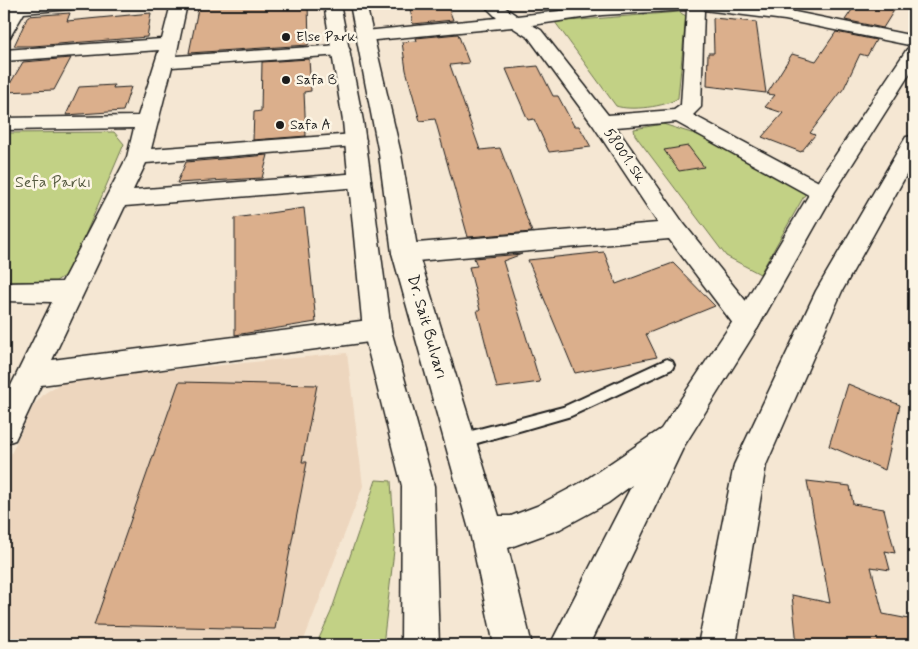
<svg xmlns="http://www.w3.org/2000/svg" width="918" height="649" viewBox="0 0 918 649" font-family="Mynerve,sans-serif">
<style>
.built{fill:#edd6be}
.green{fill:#c2d185;stroke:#6f7650}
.building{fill:#dbaf8c;stroke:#1c1c1c}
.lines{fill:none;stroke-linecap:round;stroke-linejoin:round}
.lane-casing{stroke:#1c1c1c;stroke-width:4}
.street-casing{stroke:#1c1c1c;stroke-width:3}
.secondary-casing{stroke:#1c1c1c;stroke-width:3}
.lane{fill:#fcf5e5;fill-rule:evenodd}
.street{fill:#fcf5e5;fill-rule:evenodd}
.secondary{fill:#fcf5e5;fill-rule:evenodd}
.poi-dot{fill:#1c1c1c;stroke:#fcf5e5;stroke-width:2}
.labels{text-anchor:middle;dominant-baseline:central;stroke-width:5;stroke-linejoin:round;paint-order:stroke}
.far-poi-label{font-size:14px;fill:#1c1c1c;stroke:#fcf5e5;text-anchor:start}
.far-street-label{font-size:14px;fill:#1c1c1c;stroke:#fcf5e5}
.park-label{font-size:16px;fill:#565b41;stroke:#fcf5e5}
.street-label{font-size:16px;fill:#1c1c1c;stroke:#fcf5e5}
</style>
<rect width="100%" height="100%" fill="#f5e7d3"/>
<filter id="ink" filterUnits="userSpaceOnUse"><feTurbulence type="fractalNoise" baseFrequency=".02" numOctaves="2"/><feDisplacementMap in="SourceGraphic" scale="10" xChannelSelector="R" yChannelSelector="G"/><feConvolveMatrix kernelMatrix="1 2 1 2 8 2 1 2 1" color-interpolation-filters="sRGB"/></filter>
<g filter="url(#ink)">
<polygon class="built" points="347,353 363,486 302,645 4,645 4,469 33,406 45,393 66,380"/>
<g class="green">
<path d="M679,12L686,16L678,98C666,107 630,111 616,106L555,22Z"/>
<polygon points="663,124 701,136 808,189 760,274 726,256 635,135 634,129"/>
<polygon points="114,132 124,144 69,273 56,281 4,282 4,133"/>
<polygon points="376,480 391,481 395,542 383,645 316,645 331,612"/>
</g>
<g class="building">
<polygon points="199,4 308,4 309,43 308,45 189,53"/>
<polygon points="409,4 447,4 453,20 413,24"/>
<polygon points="856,4 898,4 883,28 845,20"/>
<polygon points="70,13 67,21 151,13 147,37 33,46 14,46 28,16"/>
<polygon points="713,18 756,22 766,93 707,86 708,53 714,53"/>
<polygon points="836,32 876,40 867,56 860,54 844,88 810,133 815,135 801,152 762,137 783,113 765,107 775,95 767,94 792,54 816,61"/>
<polygon points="458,34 469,63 450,65 480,150 500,148 532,232 468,237 435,119 420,121 406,70 402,42 417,41 416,38"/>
<polygon points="71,58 54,90 5,92 23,62"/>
<polygon points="309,59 311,91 304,92 306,136 253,140 254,112 261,111 262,62"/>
<polygon points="538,66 553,96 558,96 574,126 579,126 591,147 549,152 534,119 528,120 506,69"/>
<polygon points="114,85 113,88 131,87 123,111 66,115 79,87"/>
<polygon points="688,146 704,167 679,171 664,150"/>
<polygon points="268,155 262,178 177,183 186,162"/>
<polygon points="304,208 316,322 235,335 235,218"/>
<polygon points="604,252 616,284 673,263 715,306 646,334 657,357 575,373 528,260"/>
<polygon points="522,254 503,261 540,382 497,388 477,310 480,310 469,267 477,266 474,258"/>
<polygon points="179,382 317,385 302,462 307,462 275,629 94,625"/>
<polygon points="848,384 900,405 885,470 829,446"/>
<polygon points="807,481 850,486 853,504 884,509 895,553 885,551 890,570 871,567 883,614 914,620 914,645 797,645 792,595 830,603"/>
</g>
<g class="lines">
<g class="lane-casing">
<polygon id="lane" points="667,359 672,361 674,365 672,369 571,416 460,448 454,446 452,441 454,436 460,434 563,407"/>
</g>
<g class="street-casing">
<g id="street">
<polygon points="13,4 79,4 77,8 71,9 24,13 10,37 4,38 4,19"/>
<polygon points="171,4 187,4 176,56 341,45 347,46 350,50 347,54 341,55 172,67 151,149 355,134 363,135 366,140 363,145 355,146 146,163 133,190 360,173 368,175 371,180 368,185 360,187 125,206 52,360 377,319 387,323 391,330 387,337 377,341 41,385 15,440 4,444 4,400 52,302 4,301 4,283 62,282 127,157 134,128 4,130 4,118 138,116 159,50 4,61 4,50 162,39"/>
<path d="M483,4H500L517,16L620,4H735L785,10L914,36V46L785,20L704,10L701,107L693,115L830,188L834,193L830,198L822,200L814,198L676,122L616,127L684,224L757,315L761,322L757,329L747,332L737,329L669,239L405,262L396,259L392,253L396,247L405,244L658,223L593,125L529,38L512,27L365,41L359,40L356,36L359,32L365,31L497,18ZM687,10L681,105L674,110L608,115L541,30L532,25L602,15Z"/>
</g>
</g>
<g class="secondary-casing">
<g id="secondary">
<polygon points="324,4 340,4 363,121 391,330 434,486 439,645 401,645 402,486 363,330 343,121"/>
<polygon points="350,4 366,4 401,154 418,253 499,516 511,516 537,506 584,481 661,429 737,315 810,193 907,49 914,48 914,67 834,193 757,329 684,446 589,645 550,645 632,485 608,503 560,529 508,548 532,645 494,645 470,533 392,253 379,154"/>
<polygon points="914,136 914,161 842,291 766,465 736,645 698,645 734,465 816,291 903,142 906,137"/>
</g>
</g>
<use href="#lane" class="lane"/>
<use href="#street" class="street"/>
<use href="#secondary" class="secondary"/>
</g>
</g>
<g class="poi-dot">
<circle cx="286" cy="37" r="5"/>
<circle cx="286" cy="80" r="5"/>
<circle cx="280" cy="125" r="5"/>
</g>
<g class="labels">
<g class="far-poi-label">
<text x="296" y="37">Else Park</text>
<text x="296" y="80">Safa B</text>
<text x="290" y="125">Safa A</text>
</g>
<g class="far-street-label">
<text transform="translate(625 156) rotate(56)">58001. Sk.</text>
</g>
<g class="park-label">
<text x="53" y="182">Sefa Parkı</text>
</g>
<g class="street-label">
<text transform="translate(427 327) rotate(74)">Dr. Sait Bulvarı</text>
</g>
</g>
<rect width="918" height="649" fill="none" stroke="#fcf5e5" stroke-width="20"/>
<rect x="10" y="10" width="898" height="629" fill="none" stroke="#1c1c1c" stroke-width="2" filter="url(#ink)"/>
</svg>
